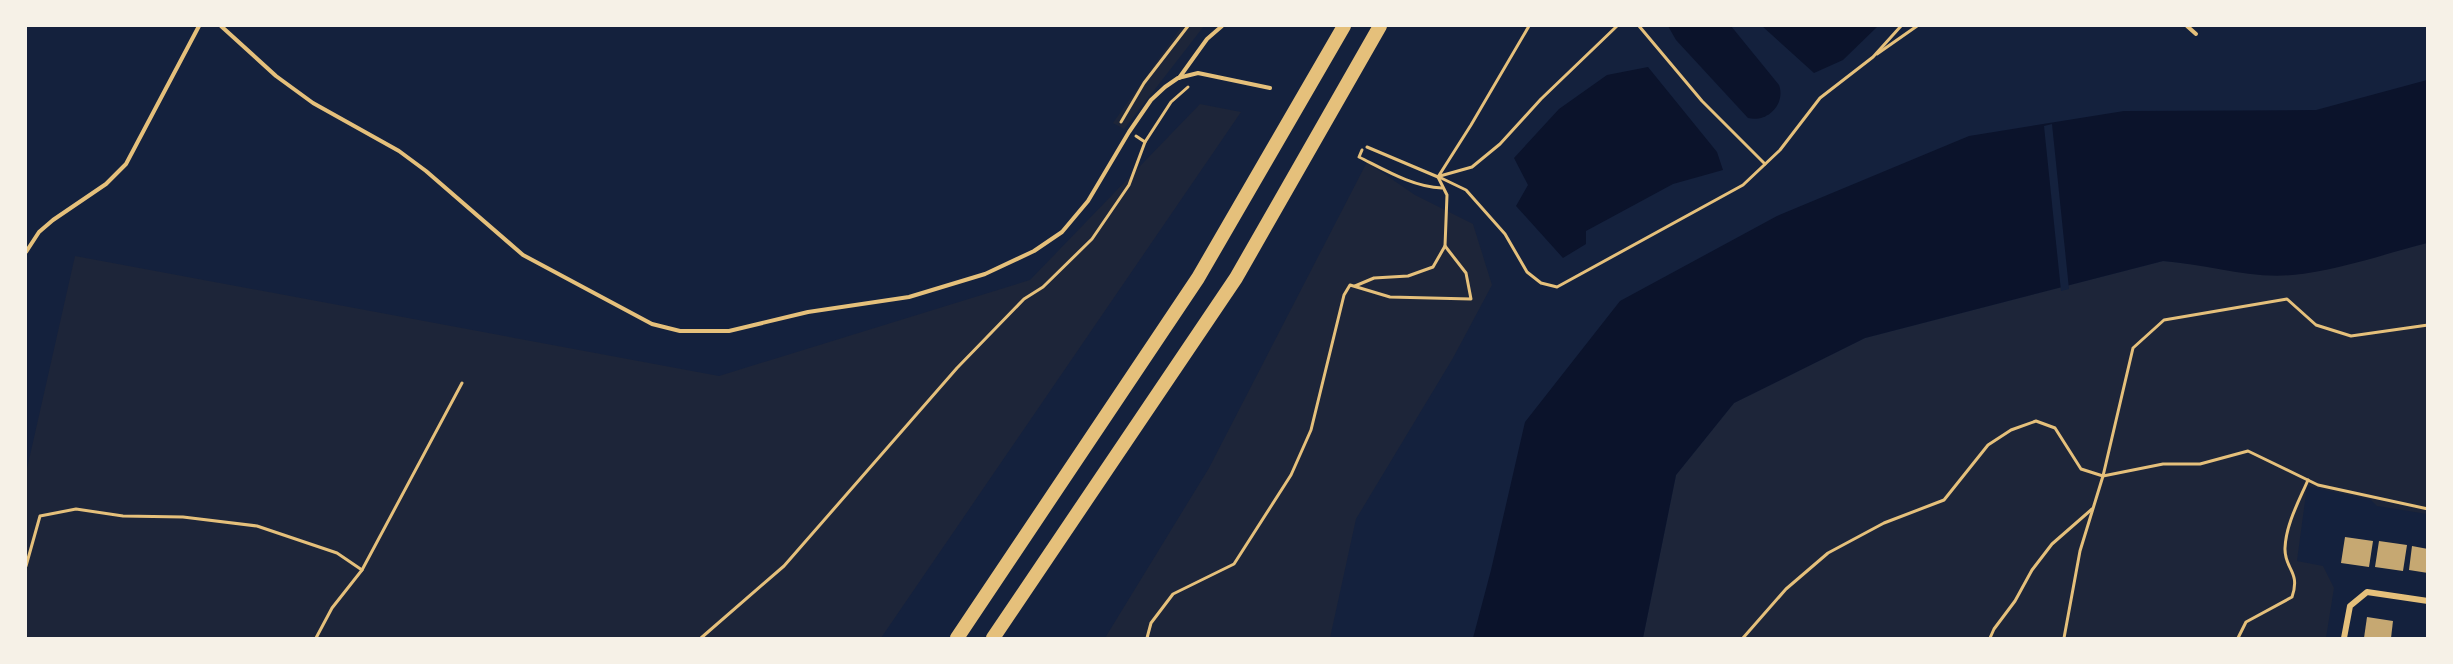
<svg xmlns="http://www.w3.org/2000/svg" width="2453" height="664" viewBox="0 0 2453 664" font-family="'Golos Text',sans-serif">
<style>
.green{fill:#1d2539}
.water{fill:#0b132b}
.pier{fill:#14213d}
.building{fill:#c6a872}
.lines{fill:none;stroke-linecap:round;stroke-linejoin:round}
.path{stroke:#e5c07b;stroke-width:3}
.service{stroke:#e5c07b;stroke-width:4}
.minor{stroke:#e5c07b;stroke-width:6}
.motorway{stroke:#e5c07b;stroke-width:14}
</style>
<rect width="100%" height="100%" fill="#14213d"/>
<g class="green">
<polygon points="1182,26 1204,26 1124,129 1113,123"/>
<polygon points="1200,104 1241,112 881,638 26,638 26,473 75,256 719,376 1030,280"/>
<polygon points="1367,162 1415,195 1473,224 1492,285 1453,358 1356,519 1330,638 1105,638 1209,468"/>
<polygon points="2427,243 2427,514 2377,506 2371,500 2307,486 2297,561 2323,566 2334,588 2326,638 1643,638 1676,475 1734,403 1865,338 2163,261 2292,275 2336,267"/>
</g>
<g class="water">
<path d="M1668,26H1731L1779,85C1786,104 1767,123 1748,118L1676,40Z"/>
<polygon points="1762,26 1878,26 1843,60 1814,73"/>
<polygon points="1648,67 1717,152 1723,170 1673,184 1586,231 1586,244 1563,258 1516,206 1528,185 1514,158 1559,109 1607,75"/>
<path d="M2427,80V243C2384,254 2337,271 2292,275C2249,279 2206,264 2163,261L1865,338L1734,403L1676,475L1643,638H1473L1491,570L1525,422L1620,301L1777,216L1969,136L2124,111L2316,110Z"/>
</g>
<polygon class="pier" points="2052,124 2069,289 2061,291 2044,126"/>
<g class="building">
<polygon points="2345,537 2373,541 2369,567 2341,563"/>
<polygon points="2379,541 2407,545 2403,571 2375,567"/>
<polygon points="2412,546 2428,549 2428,573 2409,570"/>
<polygon points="2367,617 2393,621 2391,638 2364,638"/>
</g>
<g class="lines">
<g class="path">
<polyline points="1639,26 1702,101 1765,164"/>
<polyline points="1877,54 1917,26"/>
<polyline points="1121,122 1144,83 1188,26"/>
<polyline points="1136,136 1145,142 1171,102 1188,87"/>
<polyline points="1367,147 1438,177 1471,125 1529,26"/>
<path d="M1362,150L1359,157C1385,170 1413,187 1442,188"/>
<polyline points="1440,176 1472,167 1500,144 1541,99 1617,26"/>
<polyline points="1439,177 1466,190 1505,234 1527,272 1541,283 1557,287 1743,185 1780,150 1820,98 1873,57 1901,26"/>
<polyline points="1355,286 1374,278 1408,276 1433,267 1445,246"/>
<polyline points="26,566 40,516 76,509 123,516 183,517 257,526 337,553 362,570 332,608 316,638"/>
<polyline points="362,570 462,383"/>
<polyline points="701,638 784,566 957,368 1024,299 1043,287 1092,239 1129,185 1145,142"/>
<polyline points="1147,638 1151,623 1173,594 1234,564 1291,475 1311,430 1344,295 1350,285 1390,297 1471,299 1466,273 1445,246 1447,195 1438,177"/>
<polyline points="1743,638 1786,589 1828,553 1884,523 1944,500 1988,445 2011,430 2036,421 2055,428 2081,469 2103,476 2163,464 2200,464 2248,451 2318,485 2428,509"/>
<polyline points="1990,638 1994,629 2015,601 2032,570 2052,544 2092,509"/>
<polyline points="2064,638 2080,551 2103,476 2133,348 2164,320 2287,299 2316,325 2351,336 2428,325"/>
<path d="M2238,638L2246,622L2292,597C2301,571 2284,569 2285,548C2286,524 2299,501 2308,480"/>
</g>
<g class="service">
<polyline points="221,26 276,76 313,103 399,151 426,171 523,255 652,324 680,331 729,331 808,312 909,297 985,274 1034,251 1062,232 1088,201 1129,132 1151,100 1165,87 1178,78 1198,73 1270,88"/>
<polyline points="2187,26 2196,34"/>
<polyline points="1179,78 1207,39 1222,26"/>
<polyline points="26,252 39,232 53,220 106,184 126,164 199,26"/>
</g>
<polyline class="minor" points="2344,638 2350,606 2367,592 2428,601"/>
<g class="motorway">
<polyline points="957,638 1198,278 1344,26"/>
<polyline points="993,638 1236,278 1380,26"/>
</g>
</g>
<rect width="2453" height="664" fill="none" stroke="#f6f1e7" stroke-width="54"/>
</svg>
